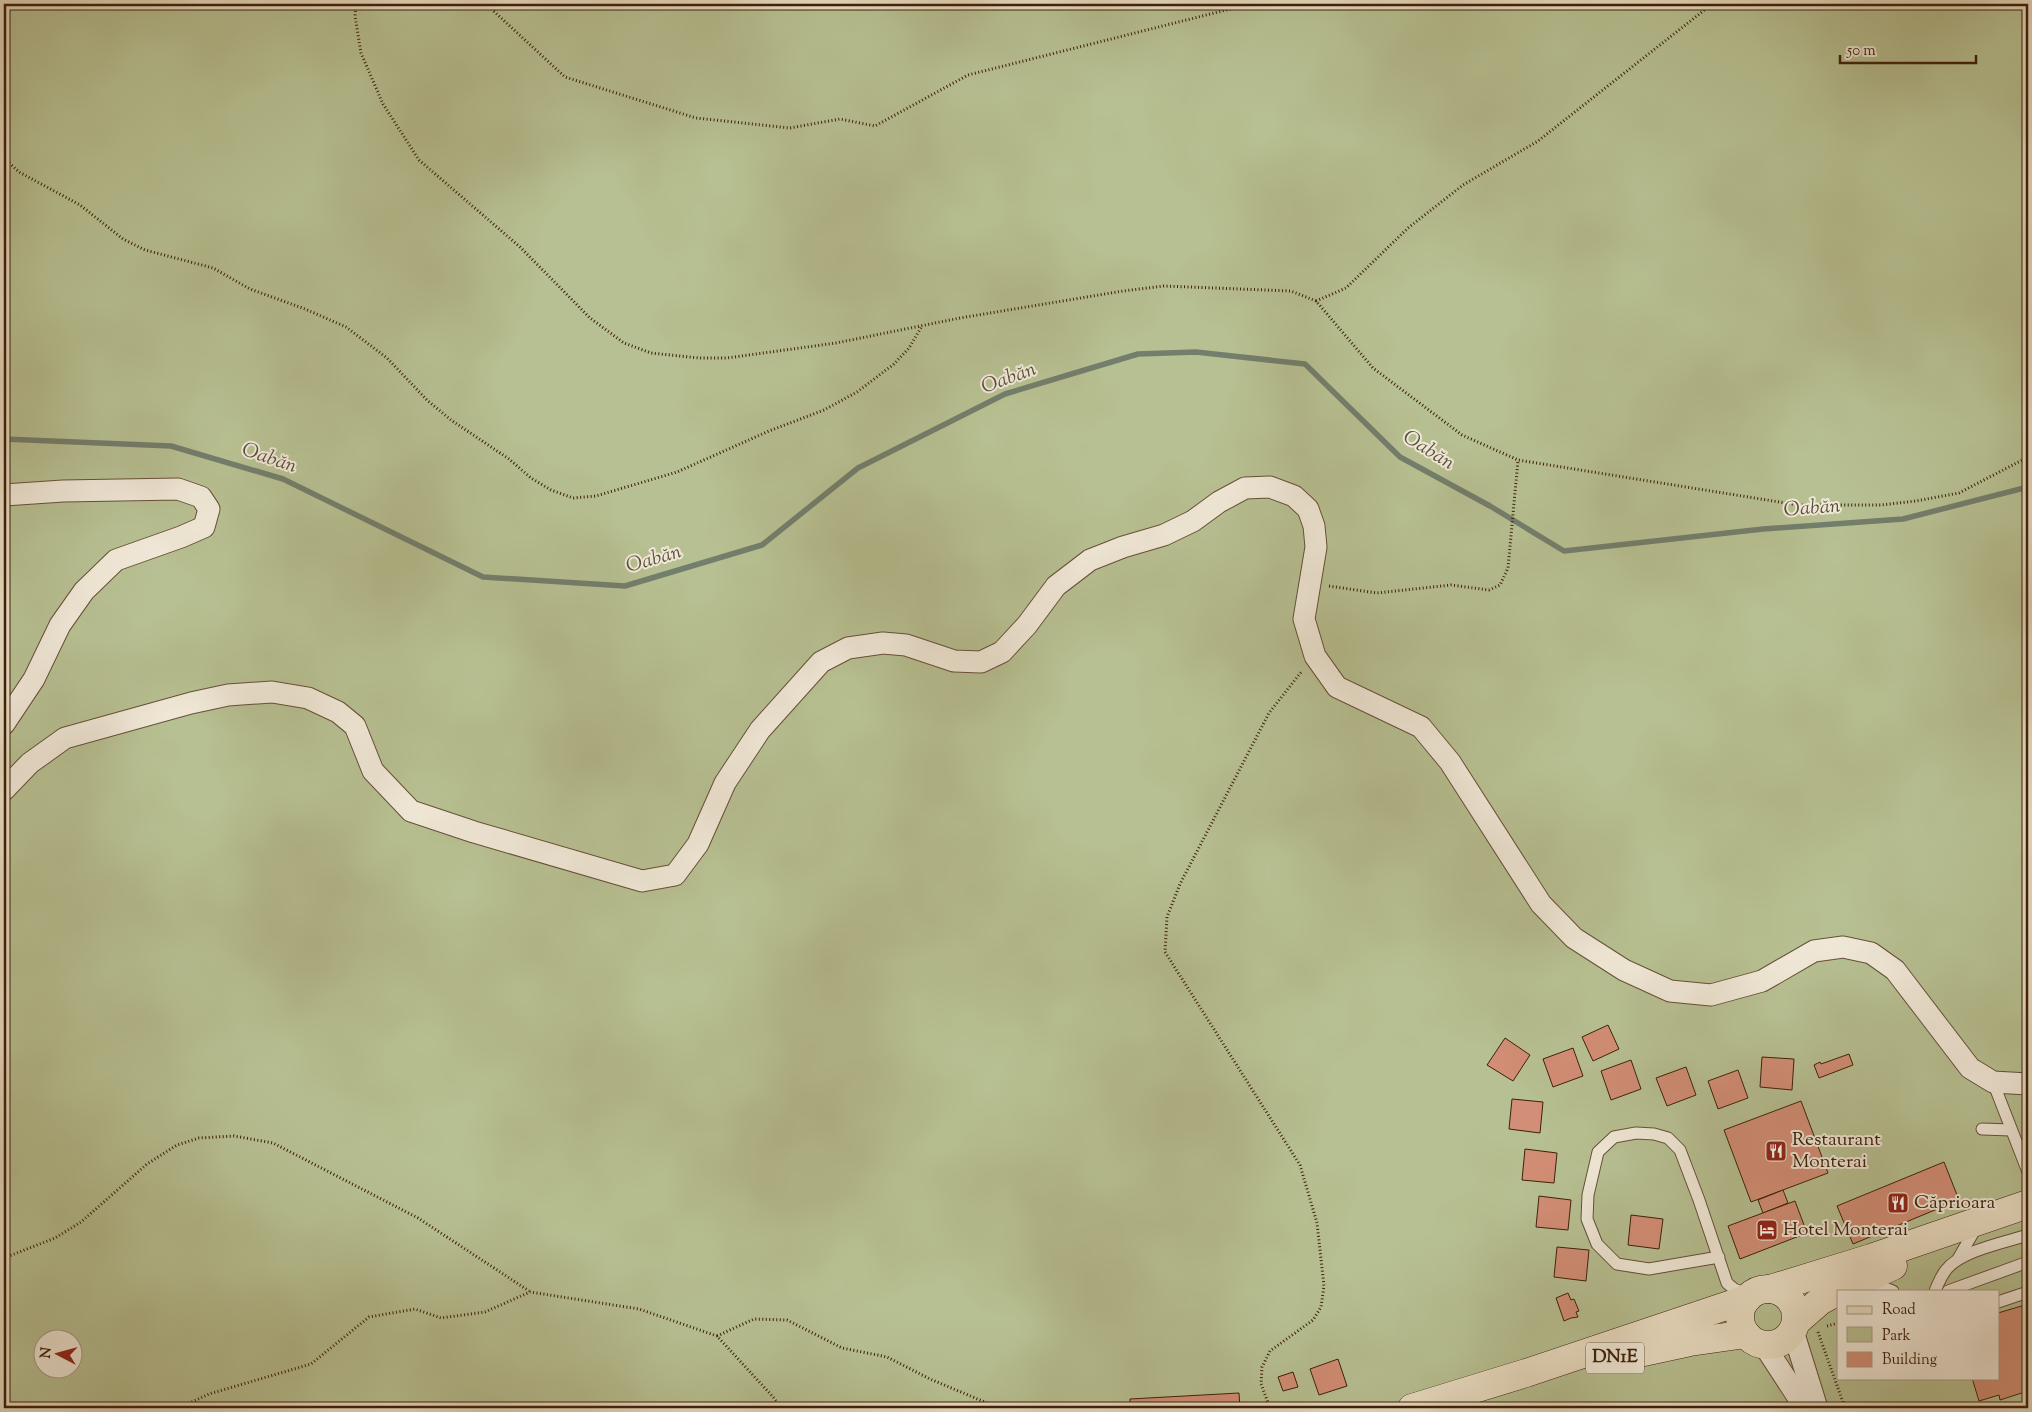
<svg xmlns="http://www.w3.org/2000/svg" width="2032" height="1412" viewBox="0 0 2032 1412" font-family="'Sorts Mill Goudy',serif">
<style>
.green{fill:#b7c092;stroke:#7a704e;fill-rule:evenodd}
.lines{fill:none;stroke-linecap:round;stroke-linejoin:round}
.stream{stroke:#737e6c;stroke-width:5.5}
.building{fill:#d28e76;stroke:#3c200a}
.service-casing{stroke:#674f38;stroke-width:13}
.minor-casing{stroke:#674f38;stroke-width:23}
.primary-casing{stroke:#3c200a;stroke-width:29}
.path{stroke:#3c200a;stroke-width:3;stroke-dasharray:1 2.5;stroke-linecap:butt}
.service{stroke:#f0e8d7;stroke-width:11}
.minor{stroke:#f0e8d7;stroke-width:21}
.primary{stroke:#e8dcc1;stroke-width:28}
.labels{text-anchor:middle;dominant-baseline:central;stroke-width:4;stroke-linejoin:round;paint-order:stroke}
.shield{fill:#f0e8d7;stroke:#725c48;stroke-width:1}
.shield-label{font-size:18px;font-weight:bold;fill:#3c200a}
.poi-label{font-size:19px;fill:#3c200a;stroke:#f0e8d7;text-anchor:start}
.water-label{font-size:20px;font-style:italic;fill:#584f3b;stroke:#f0e8d7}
</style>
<rect width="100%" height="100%" fill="#e8dcc1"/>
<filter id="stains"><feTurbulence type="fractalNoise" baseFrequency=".004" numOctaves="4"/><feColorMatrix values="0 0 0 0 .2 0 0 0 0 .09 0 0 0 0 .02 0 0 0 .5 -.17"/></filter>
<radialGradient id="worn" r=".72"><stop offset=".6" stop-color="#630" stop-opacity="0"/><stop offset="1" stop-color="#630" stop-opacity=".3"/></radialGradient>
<path class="green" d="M4,4H2028V1408H4ZM1838,1291H1998V1378H1838ZM42,1340H72V1370H42Z"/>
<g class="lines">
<polyline class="stream" points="4,439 171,446 283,479 483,577 625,586 762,545 858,468 1005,394 1138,354 1196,352 1305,364 1400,457 1490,506 1564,551 1763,529 1903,519 2028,487"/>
</g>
<g class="building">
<polygon points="1608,1025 1619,1049 1593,1061 1582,1037"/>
<polygon points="1505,1038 1530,1055 1513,1081 1487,1065"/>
<polygon points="1573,1048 1583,1076 1553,1087 1543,1059"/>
<polygon points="1849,1054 1853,1065 1819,1078 1814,1065 1820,1062 1821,1064"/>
<polygon points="1762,1057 1794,1059 1792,1090 1760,1087"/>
<polygon points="1631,1060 1641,1089 1611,1100 1601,1071"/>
<polygon points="1686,1067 1696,1095 1667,1106 1656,1078"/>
<polygon points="1738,1070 1748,1098 1718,1109 1708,1081"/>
<polygon points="1512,1099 1543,1102 1540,1133 1509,1129"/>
<polygon points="1801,1101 1828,1173 1751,1202 1724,1130"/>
<polygon points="1525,1149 1557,1153 1554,1183 1522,1180"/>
<polygon points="1944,1162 1959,1200 1853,1244 1837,1206"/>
<polygon points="1783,1190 1788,1203 1763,1213 1758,1200"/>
<polygon points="1539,1196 1571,1200 1568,1230 1536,1227"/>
<polygon points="1795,1201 1807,1233 1740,1259 1728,1226"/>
<polygon points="1631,1215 1663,1219 1659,1249 1628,1245"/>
<polygon points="1557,1247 1589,1250 1586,1281 1554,1277"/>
<polygon points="1568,1293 1571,1300 1574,1299 1579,1311 1576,1312 1578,1317 1571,1318 1564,1321 1556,1298"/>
<polygon points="2028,1304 2028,1391 2000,1400 1999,1395 1979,1401 1972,1378 1998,1378 1998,1313"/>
<polygon points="1338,1359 1347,1386 1319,1395 1310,1369"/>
<polygon points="1293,1372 1298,1387 1283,1391 1278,1377"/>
<polygon points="1239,1393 1240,1408 1130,1408 1130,1399"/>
</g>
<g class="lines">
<g class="service-casing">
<g id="service">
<polyline points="1993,1082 2028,1172"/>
<polyline points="1982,1129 2011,1130"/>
<polyline points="1719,1257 1649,1269 1617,1264 1597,1244 1587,1219 1588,1195 1598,1152 1614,1137 1636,1133 1654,1134 1668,1138 1680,1150 1699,1200 1727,1283 1734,1289 1748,1294"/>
<polyline points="1958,1259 1977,1226"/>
<polyline points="1870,1282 1893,1291"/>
<path d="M1935,1291C1938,1284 1941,1276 1946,1270C1960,1251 2006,1242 2028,1235"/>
<polyline points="1948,1291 2028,1262"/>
<polyline points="1998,1302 2028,1292"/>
</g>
</g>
<g class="minor-casing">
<g id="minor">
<polyline points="4,495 63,491 178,489 201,497 209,509 204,527 181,537 116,560 84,591 60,625 34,679 4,724"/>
<polyline points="4,790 30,763 65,738 191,703 228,695 272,692 308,698 338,712 355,726 373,771 411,811 474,832 642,881 675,875 698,844 725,783 760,730 821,662 848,648 883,643 906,645 954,661 981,662 1002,652 1027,625 1056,586 1090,560 1123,547 1164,535 1193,521 1219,502 1245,488 1270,487 1294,496 1308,509 1314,526 1316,547 1304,619 1315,656 1337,687 1421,727 1450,762 1541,904 1574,938 1624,970 1670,991 1711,995 1762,981 1814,951 1843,947 1871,953 1895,970 1970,1068 1993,1082 2028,1084"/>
<polyline points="1793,1331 1817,1408"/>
<polyline points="1764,1345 1805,1408"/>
</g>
</g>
<g class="primary-casing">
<g id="primary">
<polyline points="1770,1289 1871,1258 2028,1204"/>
<circle cx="1768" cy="1317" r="28"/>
<polyline points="1840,1291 1893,1266"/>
<polyline points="1796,1322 1820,1301 1838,1291"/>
<polyline points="1625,1356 1690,1342 1746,1334"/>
<polyline points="1412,1408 1526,1373 1747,1299"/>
</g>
</g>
<g class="path">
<polyline points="356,4 355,16 361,53 383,104 419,160 520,247 590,318 624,343 651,353 699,358 727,358 836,343 960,318 1123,291 1164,286 1291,291 1316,301 1373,368 1462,435 1518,460 1798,505 1881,505 1916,501 1959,493 2028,457"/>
<polyline points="486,4 565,77 696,118 790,128 840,119 875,126 968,75 1250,4"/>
<polyline points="4,158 19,172 80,205 123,239 145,250 213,268 250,289 305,309 346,327 387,358 427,400 451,420 509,459 531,478 551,490 573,498 596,496 677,472 769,431 824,410 857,392 894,364 909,348 922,326"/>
<polyline points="1316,301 1346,288 1408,228 1463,185 1538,141 1712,4"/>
<polyline points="1329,586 1377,593 1451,585 1489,590 1500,585 1508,568 1518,460"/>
<polyline points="4,1258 55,1238 81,1222 147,1164 177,1145 199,1138 234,1136 273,1143 418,1218 529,1291"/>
<polyline points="1827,1326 1838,1323"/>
<polyline points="1818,1332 1845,1408"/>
<polyline points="717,1336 754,1319 787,1320 842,1348 887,1357 930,1379 999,1408"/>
<polyline points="179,1408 209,1394 311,1364 369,1317 415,1309 441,1318 485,1312 530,1292 639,1309 717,1336 774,1398 781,1408"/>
<polyline points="1270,1408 1261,1384 1262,1367 1270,1351 1313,1320 1321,1307 1324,1286 1317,1223 1300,1165 1165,952 1167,917 1180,884 1269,713 1302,671"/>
<polyline points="1983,1408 1998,1403"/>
</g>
<use href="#service" class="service"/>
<use href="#minor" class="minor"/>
<use href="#primary" class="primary"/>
</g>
<defs>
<g id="restaurant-square" transform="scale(1.125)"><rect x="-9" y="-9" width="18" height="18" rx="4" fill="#8f2418" stroke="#f0e8d7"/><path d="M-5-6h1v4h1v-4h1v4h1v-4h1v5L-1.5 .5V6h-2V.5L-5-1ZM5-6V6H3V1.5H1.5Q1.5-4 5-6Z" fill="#fff"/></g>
<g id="hotel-square" transform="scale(1.125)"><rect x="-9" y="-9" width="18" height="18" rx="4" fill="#8f2418" stroke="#f0e8d7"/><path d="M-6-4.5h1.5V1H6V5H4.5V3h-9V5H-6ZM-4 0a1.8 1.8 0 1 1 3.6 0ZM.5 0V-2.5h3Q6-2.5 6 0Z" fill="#fff"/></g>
</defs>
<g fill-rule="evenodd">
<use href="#restaurant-square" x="1776" y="1151"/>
<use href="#restaurant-square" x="1898" y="1203"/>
<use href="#hotel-square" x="1767" y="1230"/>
</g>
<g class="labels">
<rect class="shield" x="1586" y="1342.5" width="58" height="31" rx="4"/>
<g class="shield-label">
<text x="1615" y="1358">DN1E</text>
</g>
<g class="poi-label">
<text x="1792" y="1140">Restaurant<tspan x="1792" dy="22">Monterai</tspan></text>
<text x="1914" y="1203">Căprioara</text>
<text x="1783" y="1230">Hotel Monterai</text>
</g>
<g class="water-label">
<text transform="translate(1009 379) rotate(-20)">Oabăn</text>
<text transform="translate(1428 451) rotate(32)">Oabăn</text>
<text transform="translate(269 459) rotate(19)">Oabăn</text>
<text transform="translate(1812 509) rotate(-4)">Oabăn</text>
<text transform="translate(654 560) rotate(-16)">Oabăn</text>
</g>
</g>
<rect width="2032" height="1412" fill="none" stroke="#e8dcc1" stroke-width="20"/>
<rect x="5" y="5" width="2022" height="1402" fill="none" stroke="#3c200a" stroke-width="2.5"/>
<rect x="10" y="10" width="2012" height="1392" fill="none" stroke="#3c200a"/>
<rect x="1837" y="1290" width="162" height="90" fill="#f0e8d7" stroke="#a89885"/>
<rect x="1847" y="1306" width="25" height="8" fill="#e8dcc1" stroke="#a89885"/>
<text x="1882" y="1314" font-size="15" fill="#3c200a">Road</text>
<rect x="1847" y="1327" width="25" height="15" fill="#b7c092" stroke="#a89885"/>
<text x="1882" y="1340" font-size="15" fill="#3c200a">Park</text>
<rect x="1847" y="1352" width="25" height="15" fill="#d28e76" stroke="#a89885"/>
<text x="1882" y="1364" font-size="15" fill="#3c200a">Building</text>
<g transform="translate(58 1354) rotate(276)"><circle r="24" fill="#f0e8d7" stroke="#a89885"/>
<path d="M0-4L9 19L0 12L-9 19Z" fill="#8f2418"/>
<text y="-8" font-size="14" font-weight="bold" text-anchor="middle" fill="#3c200a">N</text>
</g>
<path d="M1840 55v8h136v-8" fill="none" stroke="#3c200a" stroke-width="2.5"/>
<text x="1847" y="55" font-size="15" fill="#3c200a" stroke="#f0e8d7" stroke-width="4" paint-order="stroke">50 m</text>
<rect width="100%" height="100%" filter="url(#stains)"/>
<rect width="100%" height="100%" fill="url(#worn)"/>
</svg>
